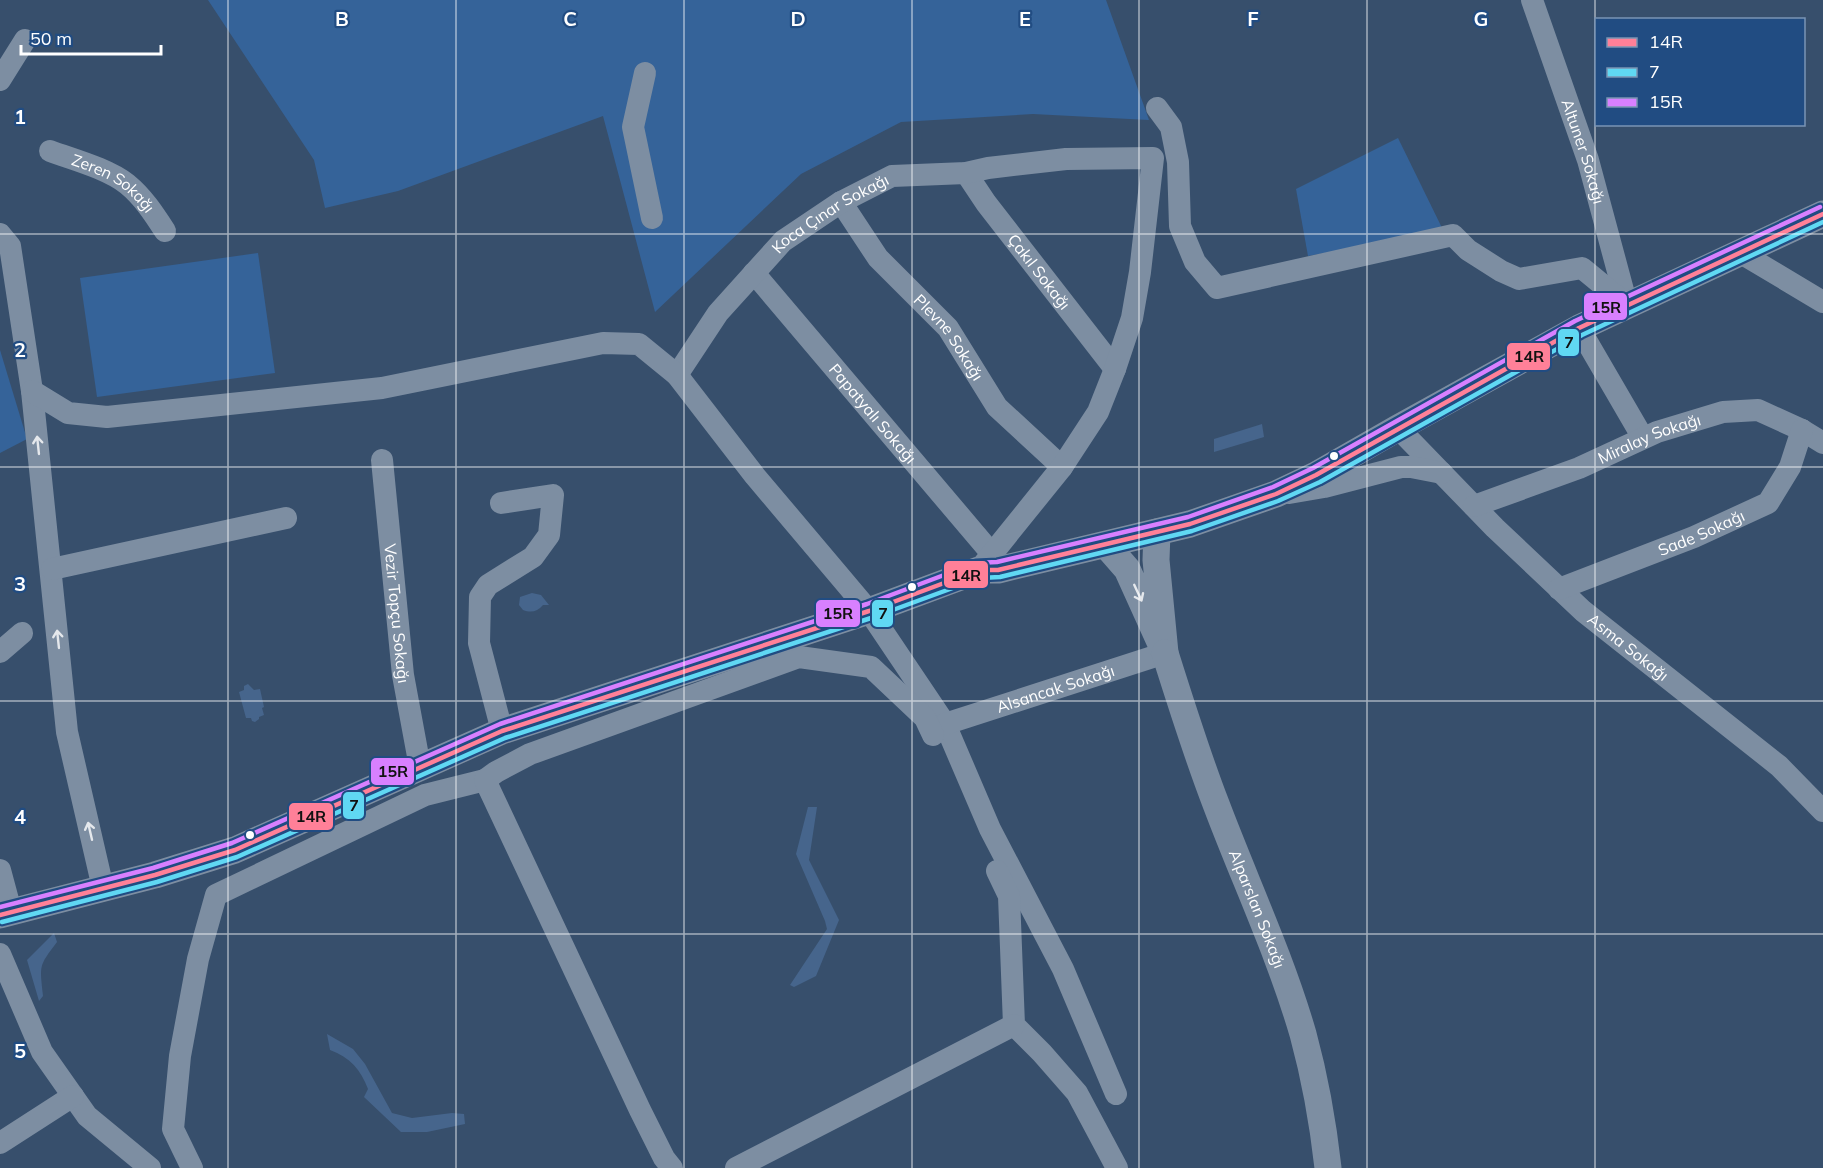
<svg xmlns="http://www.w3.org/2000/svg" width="1823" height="1168" viewBox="0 0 1823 1168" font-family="Mulish,sans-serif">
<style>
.green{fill:#356399}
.water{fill:#46658c}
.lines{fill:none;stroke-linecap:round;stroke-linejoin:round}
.minor{stroke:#7d8ea2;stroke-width:22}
.tertiary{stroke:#7d8ea2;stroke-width:27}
.bus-1-casing{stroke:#214c82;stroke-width:9}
.bus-2-casing{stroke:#214c82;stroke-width:9}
.bus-3-casing{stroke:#214c82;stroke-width:9}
.bus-1{stroke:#ff8098;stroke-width:4.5}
.bus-2{stroke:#60d8f3;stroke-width:4.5}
.bus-3{stroke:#d880ff;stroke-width:4.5}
.oneway{stroke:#e5e8ec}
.grid{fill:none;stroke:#fff;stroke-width:1.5;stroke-opacity:0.55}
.bus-dot{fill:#fff;stroke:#214c82;stroke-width:2}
.labels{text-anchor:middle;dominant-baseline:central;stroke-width:4.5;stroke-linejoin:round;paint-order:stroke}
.street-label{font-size:16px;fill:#fff;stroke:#214c82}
.grid-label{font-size:20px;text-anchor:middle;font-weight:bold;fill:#fff;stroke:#214c82;stroke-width:4.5;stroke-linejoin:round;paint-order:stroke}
.line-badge{stroke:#214c82;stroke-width:2}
.pale-badge-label{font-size:16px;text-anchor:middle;font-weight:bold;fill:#111}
</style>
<rect width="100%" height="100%" fill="#374f6c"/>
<g class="green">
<polygon points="208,0 1106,0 1149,120 1033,114 901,122 801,174 655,312 603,116 398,191 325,208 314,160"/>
<polygon points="1398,138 1444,232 1308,256 1296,189"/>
<polygon points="258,253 275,373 97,397 80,278"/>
<polygon points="0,350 27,439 0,453"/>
</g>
<g class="water">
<polygon points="1262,424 1264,437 1214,452 1214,439"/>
<path d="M532,593L541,595L549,605H543C537,612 531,613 523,610L519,605L520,597Z"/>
<polygon points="248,684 254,690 260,689 264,707 262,708 264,715 259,717 259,719 255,722 252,721 251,718 246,718 239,692 244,690 244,686"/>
<polygon points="808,807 817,807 809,860 839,920 816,976 794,987 790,985 827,929 825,921 796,854"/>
<path d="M54,933L57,942C38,967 40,965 43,996L39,1001L27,960Z"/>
<path d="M327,1034L353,1049L365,1064L392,1113L412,1118L452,1113L464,1114L465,1124L427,1132H401L364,1097L368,1089C361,1070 350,1057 330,1050Z"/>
</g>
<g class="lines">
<g class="minor">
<path id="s1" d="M1532,0L1588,160L1627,305"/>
<polyline points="645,73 633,127 652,218"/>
<polyline points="0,80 25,40"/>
<polyline points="1157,108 1171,127 1178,162 1180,226 1195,262 1217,288 1453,235 1468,250 1501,271 1519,279 1582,268 1627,305"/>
<path id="s2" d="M50,151C74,160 106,168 127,184C143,197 154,214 165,231"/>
<path id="s3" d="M966,173L986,203L1115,369"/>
<path id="s4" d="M841,202L878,258L948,328L997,407L1062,467"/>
<polyline points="0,234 10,246 32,391 67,732 103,888"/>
<polyline points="1741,253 1823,302"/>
<path id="s5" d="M754,273L992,554"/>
<polyline points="1579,328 1643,438"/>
<path id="s6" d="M677,375L718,313L783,241L841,202L892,176L966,173L988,168L1066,159L1153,158L1140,272L1132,318L1115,369L1098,412L1062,467L979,570"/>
<polyline points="32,391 68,413 107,417 382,388 603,343 639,344 677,375 755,476 869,611 945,724 990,829 1063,969 1116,1094"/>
<path id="s7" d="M1398,428L1495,528L1583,611L1779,766L1823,811"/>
<path id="s8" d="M382,460L403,675L420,767"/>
<polyline points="1289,493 1324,487 1401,467 1411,467 1442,473"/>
<polyline points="501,503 553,495 549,535 533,557 488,585 480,597 479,643 502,731"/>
<path id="s9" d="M1474,506L1579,468L1657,432L1723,412L1758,410L1802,430L1823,443"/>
<polyline points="52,569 286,518"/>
<path id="s10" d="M1559,589L1694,537L1768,503L1790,467L1802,430"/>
<polyline points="0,652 22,633"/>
<path id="s11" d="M945,724L1165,653"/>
<polyline points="0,870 11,911"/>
<polyline points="997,871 1009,896 1014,1025 1042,1053 1077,1093 1117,1168"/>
<polyline points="0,954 42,1052 87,1116 150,1168"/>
<polyline points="0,1143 73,1096"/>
<polyline points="192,1168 173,1129 180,1056 198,959 216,895 425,795 485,780"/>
<polyline points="672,1168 664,1158 640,1110 485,780 496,772 530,754 799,657 871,667 925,718 933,735"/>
<polyline points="736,1168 1014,1025"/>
</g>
<g class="tertiary">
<polyline points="1106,545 1127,569 1165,653 1156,560 1157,532"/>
<path id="s12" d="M1165,653C1181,704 1197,755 1216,804C1245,881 1280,955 1303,1034C1315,1078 1323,1123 1328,1168"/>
<polyline points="0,915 155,875 235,850 502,731 869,611 979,570 998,570 1190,524 1276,494 1316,475 1398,428 1579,328 1823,214"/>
</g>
<g class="bus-1-casing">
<polyline id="bus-1" points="0,915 155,875 235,850 502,731 869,611 979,570 998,570 1190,524 1276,494 1316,475 1579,328 1823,214"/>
</g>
<g class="bus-2-casing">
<polyline id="bus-2" points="2,922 157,882 237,857 505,738 871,618 980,578 1000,577 1192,531 1278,501 1320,482 1582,335 1823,222"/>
</g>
<g class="bus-3-casing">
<polyline id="bus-3" points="0,907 153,868 232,843 500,724 867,604 976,563 997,562 1188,517 1273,487 1313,468 1575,321 1820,207"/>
</g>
<use href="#bus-1" class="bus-1"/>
<use href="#bus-2" class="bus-2"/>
<use href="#bus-3" class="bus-3"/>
</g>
<defs><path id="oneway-shaft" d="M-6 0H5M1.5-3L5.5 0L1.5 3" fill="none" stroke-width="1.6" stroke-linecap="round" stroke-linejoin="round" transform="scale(1.5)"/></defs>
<g class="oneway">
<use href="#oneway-shaft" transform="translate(38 445) rotate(-96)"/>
<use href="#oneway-shaft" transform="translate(1138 593) rotate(65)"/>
<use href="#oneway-shaft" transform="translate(58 639) rotate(-96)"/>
<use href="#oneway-shaft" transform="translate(90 831) rotate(-103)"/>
</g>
<path class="grid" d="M228,0V1168M456,0V1168M684,0V1168M912,0V1168M1139,0V1168M1367,0V1168M1595,0V1168M0,234H1823M0,467H1823M0,701H1823M0,934H1823"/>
<g class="bus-dot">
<circle cx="1334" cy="456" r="5"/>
<circle cx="912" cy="587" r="5"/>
<circle cx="250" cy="835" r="5"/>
</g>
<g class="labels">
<g class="street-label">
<text stroke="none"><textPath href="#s1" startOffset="160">Altuner Sokağı</textPath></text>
<text stroke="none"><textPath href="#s2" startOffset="72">Zeren Sokağı</textPath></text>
<text stroke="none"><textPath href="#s6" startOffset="226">Koca Çınar Sokağı</textPath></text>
<text stroke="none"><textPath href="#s3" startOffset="123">Çakıl Sokağı</textPath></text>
<text stroke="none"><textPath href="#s4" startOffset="174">Plevne Sokağı</textPath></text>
<text stroke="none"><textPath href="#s5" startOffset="184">Papatyalı Sokağı</textPath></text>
<text stroke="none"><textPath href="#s9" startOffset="188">Miralay Sokağı</textPath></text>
<text stroke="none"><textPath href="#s10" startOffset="153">Sade Sokağı</textPath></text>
<text stroke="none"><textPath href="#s8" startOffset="154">Vezir Topçu Sokağı</textPath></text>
<text stroke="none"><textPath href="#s7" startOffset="318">Asma Sokağı</textPath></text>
<text stroke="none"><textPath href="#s11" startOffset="116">Alsancak Sokağı</textPath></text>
<text stroke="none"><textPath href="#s12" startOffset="272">Alparslan Sokağı</textPath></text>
</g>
</g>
<g class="grid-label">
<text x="342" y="26">B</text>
<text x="570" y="26">C</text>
<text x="798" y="26">D</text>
<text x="1025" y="26">E</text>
<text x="1253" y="26">F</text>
<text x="1481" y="26">G</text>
<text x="20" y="124">1</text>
<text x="20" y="357">2</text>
<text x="20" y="591">3</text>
<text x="20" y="824">4</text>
<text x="20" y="1058">5</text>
</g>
<g class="line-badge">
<rect x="1583" y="292" width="45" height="29" rx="6" fill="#d880ff"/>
<rect x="1557" y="328" width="23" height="29" rx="6" fill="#60d8f3"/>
<rect x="1506" y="342" width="45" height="29" rx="6" fill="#ff8098"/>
<rect x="943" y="560" width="46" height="29" rx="6" fill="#ff8098"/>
<rect x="815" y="599" width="46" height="29" rx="6" fill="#d880ff"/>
<rect x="871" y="599" width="23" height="29" rx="6" fill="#60d8f3"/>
<rect x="370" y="757" width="45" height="29" rx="6" fill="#d880ff"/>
<rect x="342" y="791" width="23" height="29" rx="6" fill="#60d8f3"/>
<rect x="288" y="802" width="46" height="29" rx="6" fill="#ff8098"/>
</g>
<g class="pale-badge-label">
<text x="1606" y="313">15R</text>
<text x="1569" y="348">7</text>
<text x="1529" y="362">14R</text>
<text x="966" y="581">14R</text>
<text x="838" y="619">15R</text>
<text x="883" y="619">7</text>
<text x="393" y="777">15R</text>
<text x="354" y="811">7</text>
<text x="311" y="822">14R</text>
</g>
<rect x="1595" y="18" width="210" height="108" fill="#214c82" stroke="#7a94b4" stroke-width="1.5"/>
<rect x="1607" y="38" width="30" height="9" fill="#ff8098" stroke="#7a94b4" stroke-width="1.5"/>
<text x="1649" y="48" font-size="18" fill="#ffffff">14R</text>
<rect x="1607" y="68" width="30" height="9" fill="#60d8f3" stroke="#7a94b4" stroke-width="1.5"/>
<text x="1649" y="78" font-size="18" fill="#ffffff">7</text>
<rect x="1607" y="98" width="30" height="9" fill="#d880ff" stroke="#7a94b4" stroke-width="1.5"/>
<text x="1649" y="108" font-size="18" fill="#ffffff">15R</text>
<path d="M21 45v9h140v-9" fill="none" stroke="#ffffff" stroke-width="3"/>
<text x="30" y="45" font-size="18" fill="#ffffff" stroke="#214c82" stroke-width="4.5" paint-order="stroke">50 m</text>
</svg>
